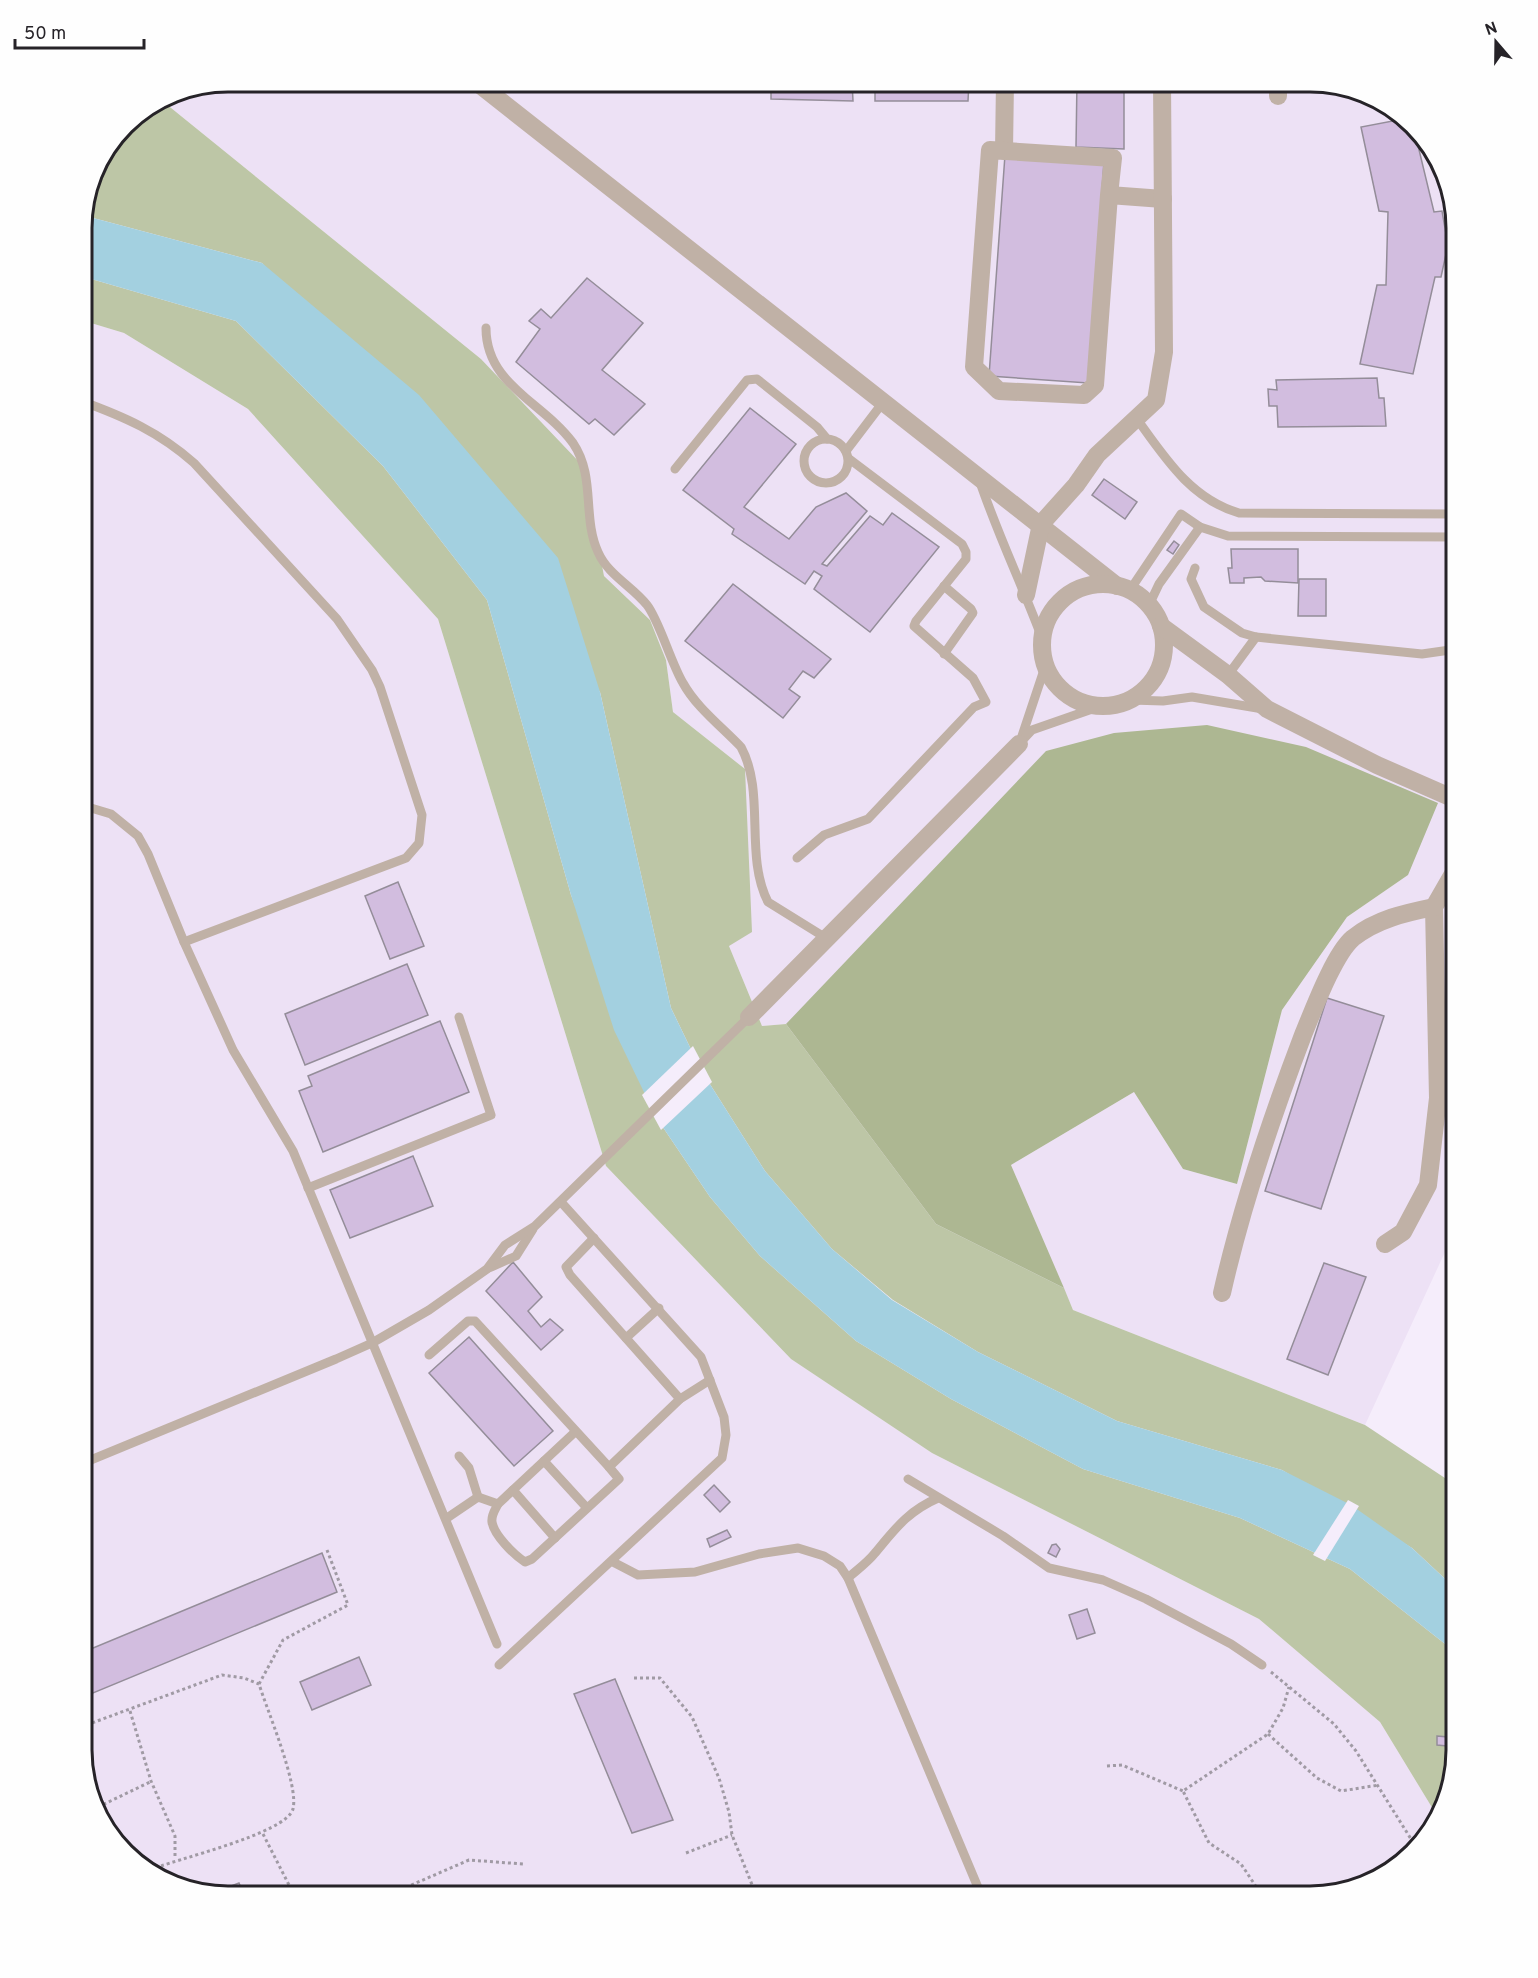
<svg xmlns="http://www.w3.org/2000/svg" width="1538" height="1978" viewBox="0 0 1538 1978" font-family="Overpass,sans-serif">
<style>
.built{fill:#ede1f5}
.green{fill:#bdc6a6}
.forest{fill:#adb792}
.water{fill:#a3d0e0}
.pier{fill:#f5edfb}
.building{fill:#d2bddf;stroke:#948d99;stroke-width:1.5}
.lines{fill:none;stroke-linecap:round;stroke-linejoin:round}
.path{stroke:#a09aa4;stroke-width:3;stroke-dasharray:3 3;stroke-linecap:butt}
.lane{stroke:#c0b1a6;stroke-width:9}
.street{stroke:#c0b1a6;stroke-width:18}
.rim{fill:none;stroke:#262328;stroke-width:3}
</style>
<rect width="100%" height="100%" fill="#f5edfb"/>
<g class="built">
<polygon points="227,81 1320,81 1384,100 1433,146 1457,227 1457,1226 1365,1425 1073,1310 1011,1165 1134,1092 1183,1169 1237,1184 1282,1010 1347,917 1408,875 786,1024 762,1026 729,946 745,769 673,712 666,660 650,620 604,576 583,466 481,359 160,99 171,92"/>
<polygon points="81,320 124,333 248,409 438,619 606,1166 791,1359 932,1453 1259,1619 1380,1722 1439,1819 1392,1873 1311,1897 227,1897 154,1878 105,1832 81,1751"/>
</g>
<g class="green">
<polygon points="160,99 481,359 583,466 604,576 650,620 666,660 673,712 745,769 752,932 729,946 762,1026 786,1024 936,1224 1064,1288 1073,1310 1365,1425 1457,1486 1457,1590 1412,1548 1282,1470 1117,1421 978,1352 893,1300 832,1249 765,1171 701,1070 671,1008 600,692 262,263 82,215 96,163 130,117"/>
<polygon points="81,276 236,321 383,466 487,600 571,895 656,1117 710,1197 760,1256 856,1341 951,1399 1083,1469 1240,1518 1350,1569 1449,1647 1457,1661 1457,1751 1439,1819 1380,1722 1259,1619 932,1453 791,1359 606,1166 438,619 248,409 124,333 81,320"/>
</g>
<polygon class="forest" points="1207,725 1306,747 1438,803 1408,875 1347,917 1282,1010 1237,1184 1183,1169 1134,1092 1011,1165 1064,1288 936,1224 786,1024 1046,751 1114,733"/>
<polygon class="water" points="82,215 262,263 419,395 558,558 600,692 671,1008 701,1070 765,1171 832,1249 892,1300 978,1352 1117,1421 1282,1470 1351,1505 1412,1548 1457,1590 1457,1661 1449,1647 1350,1569 1240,1518 1083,1469 951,1399 856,1341 760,1256 710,1197 656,1117 614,1030 571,895 487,600 383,466 236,321 81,276"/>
<g class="pier">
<polygon points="693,1046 712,1082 661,1130 642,1095"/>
<polygon points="1348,1500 1359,1506 1325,1561 1313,1555"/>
</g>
<g class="building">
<polygon points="719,81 752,81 752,91 719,89"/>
<polygon points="771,81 852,81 853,101 771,99"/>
<polygon points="875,81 969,81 968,101 875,101"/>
<polygon points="1077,81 1124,81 1124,149 1076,147"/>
<polygon points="1403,119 1414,129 1434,212 1442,211 1448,245 1441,277 1435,277 1413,374 1360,364 1377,285 1386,285 1388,212 1379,211 1361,127"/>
<polygon points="1005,155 1104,162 1088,383 989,376"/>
<polygon points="587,278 643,323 602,370 645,404 614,435 595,419 589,424 516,362 540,329 529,321 541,309 551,318"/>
<polygon points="1377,378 1379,398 1384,398 1386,426 1278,427 1277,406 1269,406 1268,389 1277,390 1276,380"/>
<polygon points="85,388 92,393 89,401 81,399 81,390"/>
<polygon points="750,408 796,444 744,507 789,539 816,507 846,493 867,511 822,564 827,566 870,516 883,525 892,513 939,547 870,632 814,589 822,576 814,571 805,584 732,534 734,529 683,490"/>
<polygon points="1104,479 1137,502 1125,519 1092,495"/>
<polygon points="1174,541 1179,545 1173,554 1167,550"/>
<polygon points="1231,549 1298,549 1298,583 1265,581 1261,577 1244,578 1244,583 1230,583 1228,568 1232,568"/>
<polygon points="1299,579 1326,579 1326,616 1298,616"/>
<polygon points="733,584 831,659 814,678 803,671 789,689 800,697 783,718 685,641"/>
<polygon points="398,882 424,946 390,959 365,896"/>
<polygon points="407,964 428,1015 305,1065 285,1014"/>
<polygon points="1327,998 1384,1016 1321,1209 1265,1191"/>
<polygon points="440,1021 469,1092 323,1152 299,1091 312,1086 308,1076"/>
<polygon points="413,1156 433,1206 350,1238 330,1190"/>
<polygon points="513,1262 542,1297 528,1311 541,1327 550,1319 563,1330 541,1350 486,1291"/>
<polygon points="1324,1263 1366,1277 1328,1375 1287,1359"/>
<polygon points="469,1337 553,1431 514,1466 429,1373"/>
<polygon points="714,1485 730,1502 720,1512 704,1495"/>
<polygon points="727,1530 731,1537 710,1547 707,1539"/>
<polygon points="1056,1544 1060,1549 1056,1557 1048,1553 1052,1545"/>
<polygon points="322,1553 337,1592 81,1698 81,1653"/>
<polygon points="1087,1609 1095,1633 1077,1639 1069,1615"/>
<polygon points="359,1657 371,1685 312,1710 300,1682"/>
<polygon points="615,1679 673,1820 632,1833 574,1694"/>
<polygon points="1437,1736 1448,1737 1447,1746 1437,1745"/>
<polygon points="239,1883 245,1897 213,1893"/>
</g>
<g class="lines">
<g class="path">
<polyline points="1456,728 1457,728"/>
<polyline points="1271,1672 1334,1724 1356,1751 1416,1847"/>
<polyline points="634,1678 660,1678 692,1717 719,1778 729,1812 732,1835 757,1897"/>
<polyline points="259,1684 283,1640 348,1605 327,1550"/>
<polyline points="130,1711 151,1781 175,1836 175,1859"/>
<path d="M81,1727L222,1675L244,1678L259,1684C267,1710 299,1785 293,1809C286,1834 175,1859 147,1871"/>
<polyline points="1268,1734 1317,1778 1341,1791 1379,1785"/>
<polyline points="1107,1766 1122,1765 1183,1791"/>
<polyline points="98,1807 150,1782"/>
<polyline points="263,1834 289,1885"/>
<polyline points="686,1853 732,1835"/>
<polyline points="392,1897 393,1893 469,1860 523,1864"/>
<polyline points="1263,1897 1241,1864 1209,1843 1183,1791 1268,1734 1283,1708 1289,1687"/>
</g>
<g class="lane">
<path d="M486,328C486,385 543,402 573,443C596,477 582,517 598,552C608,575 632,586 647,605C659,620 671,663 683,683C696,707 722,727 741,747C766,793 744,855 768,902L826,938"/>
<path d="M81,401C125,417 159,432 194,463L337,619L372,670L380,687L422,815L419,843L406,858L184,942"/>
<path d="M1137,419C1165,458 1191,499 1239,513L1457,514"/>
<circle cx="826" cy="461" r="22"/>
<polyline points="846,451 884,401"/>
<polyline points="675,469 747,380 757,379 817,427 827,439"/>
<path d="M980,482C998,535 1022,585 1042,638"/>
<polyline points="1195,568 1191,579 1204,607 1242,633 1256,637 1422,654 1457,649"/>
<polyline points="944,586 971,609 973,613 944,654"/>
<polyline points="1130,590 1181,514 1200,527 1228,536 1457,537"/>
<polyline points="1149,605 1159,584 1200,527"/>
<polyline points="1228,675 1256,637"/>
<polyline points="1131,700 1163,701 1192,697 1263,709"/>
<polyline points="1021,739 1045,667"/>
<polyline points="1019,744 1032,730 1098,707"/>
<polyline points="81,805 111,814 138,836 148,854 184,942 233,1050 293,1151 497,1644"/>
<polyline points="797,858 824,835 868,819 974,707 986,702 973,678 914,626 916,621 966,559 966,552 962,544 848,458"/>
<polyline points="308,1188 491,1115 459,1017"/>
<polyline points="594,1238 566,1267 570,1275 680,1399"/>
<polyline points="489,1268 516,1256 533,1229"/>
<polyline points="626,1338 659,1308"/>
<polyline points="429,1355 468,1321 475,1321 609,1467 680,1399 710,1380"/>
<path d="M575,1432L498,1504C495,1510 491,1515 492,1522C494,1535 514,1555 525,1562L532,1559L619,1479L609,1467"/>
<polyline points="459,1456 469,1468 478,1497"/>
<polyline points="544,1461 587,1508"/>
<polyline points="81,1464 336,1359 372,1343 429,1310 487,1269 505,1245 535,1226 749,1017"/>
<polyline points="908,1479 1003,1536 1049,1568 1103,1580 1146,1599 1231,1644 1262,1665"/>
<polyline points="513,1490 555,1538"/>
<polyline points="447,1518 478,1497 498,1504"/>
<polyline points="613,1562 638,1575 695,1572 759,1554 798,1548 824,1556 840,1566 848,1578 982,1897"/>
<path d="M848,1578C857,1570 868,1562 875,1553C895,1529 908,1511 938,1498"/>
<polyline points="499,1665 722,1458 726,1435 724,1417 701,1357 561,1202"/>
</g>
<g class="street">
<polyline points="475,81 1117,586"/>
<polyline points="1278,81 1278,96"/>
<polyline points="1004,151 1005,81"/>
<polyline points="1109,195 1113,158 990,150 974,367 999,391 1084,395 1095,385 1109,195 1163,199"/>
<circle cx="1103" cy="645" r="61"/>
<polyline points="1026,595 1041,524 1076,485 1097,455 1156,400 1164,352 1162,81"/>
<polyline points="1161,626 1228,675 1267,709 1377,765 1457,800"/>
<polyline points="749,1017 1019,744"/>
<polyline points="1385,1244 1403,1232 1428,1185 1438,1098 1434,907 1457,867"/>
<path d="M1222,1293C1242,1204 1271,1119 1303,1035C1313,1011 1334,954 1353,938C1377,919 1405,913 1434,907"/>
</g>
</g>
<path d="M0 0H1538V1978H0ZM228 92H1310A136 136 0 0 1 1446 228V1750A136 136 0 0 1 1310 1886H228A136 136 0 0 1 92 1750V228A136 136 0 0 1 228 92Z" fill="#fefefe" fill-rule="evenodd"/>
<path class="rim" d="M228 92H1310A136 136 0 0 1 1446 228V1750A136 136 0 0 1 1310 1886H228A136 136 0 0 1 92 1750V228A136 136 0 0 1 228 92Z"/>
<g transform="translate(1496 42) rotate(340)" stroke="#fefefe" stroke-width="4.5" paint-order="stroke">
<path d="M0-4.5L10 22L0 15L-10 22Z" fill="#262328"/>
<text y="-9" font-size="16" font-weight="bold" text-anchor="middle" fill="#262328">N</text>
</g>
<path d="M15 39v9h129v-9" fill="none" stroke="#262328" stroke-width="3"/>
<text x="24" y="39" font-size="18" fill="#262328" stroke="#fefefe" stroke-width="4.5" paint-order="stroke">50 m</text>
</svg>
